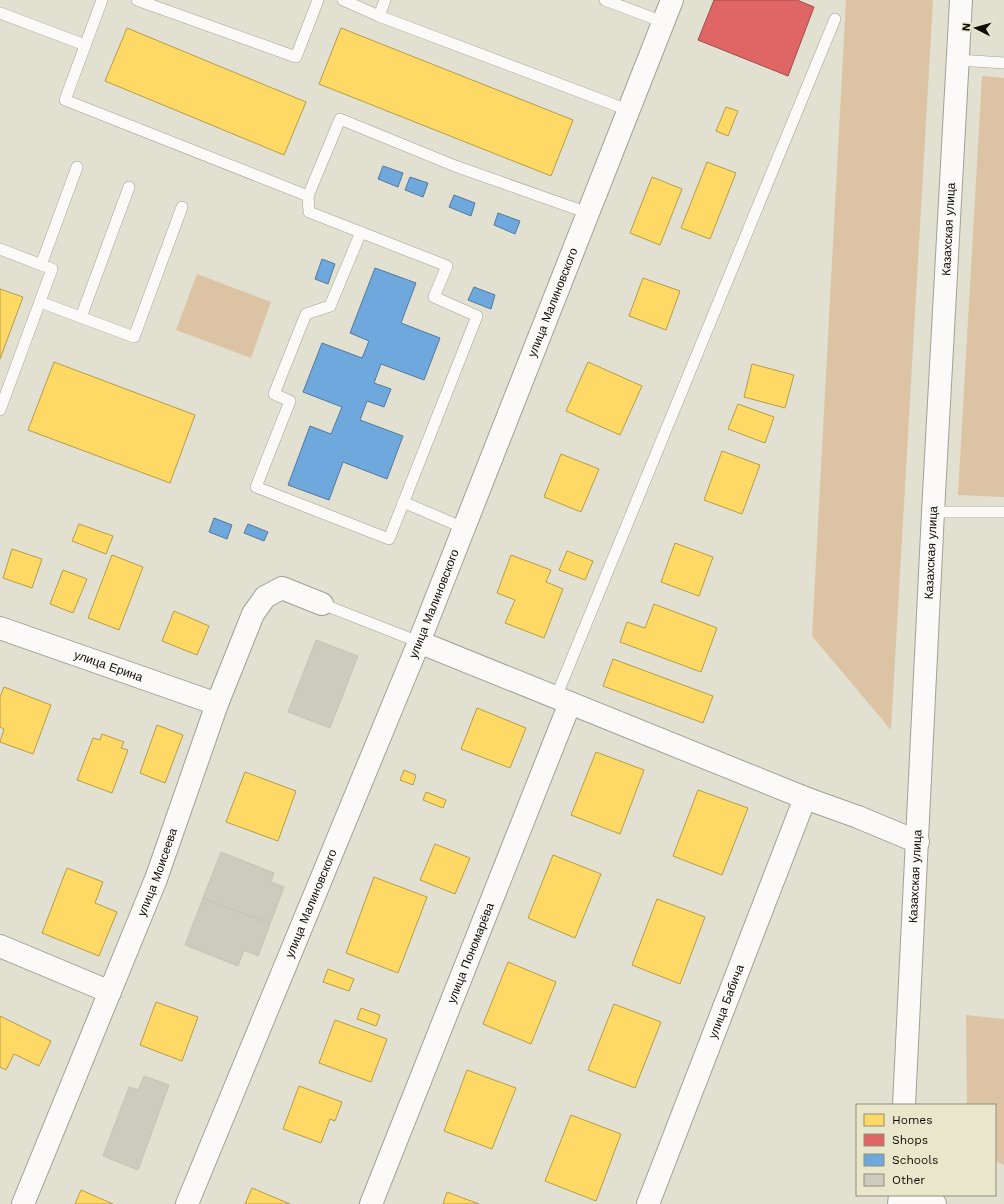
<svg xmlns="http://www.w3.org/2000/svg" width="1004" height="1204" viewBox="0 0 1004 1204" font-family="'Work Sans',sans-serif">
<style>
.green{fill:#dcc3a3}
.homes{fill:#ffd966;stroke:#b69c49}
.shops{fill:#e06666;stroke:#a14b49}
.schools{fill:#6fa8dc;stroke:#52799b}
.building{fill:#cdcabe;stroke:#c5c2b6}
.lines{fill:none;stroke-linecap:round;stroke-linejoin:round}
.service-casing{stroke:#a1a093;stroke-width:12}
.minor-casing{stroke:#a1a093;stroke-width:24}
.secondary-casing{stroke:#a1a093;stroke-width:24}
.service{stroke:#fbfaf8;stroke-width:11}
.minor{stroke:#fbfaf8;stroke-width:22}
.secondary{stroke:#fbfaf8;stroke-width:22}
.labels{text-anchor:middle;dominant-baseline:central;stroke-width:4;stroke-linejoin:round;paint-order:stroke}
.street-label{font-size:12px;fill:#0d0c04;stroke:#e8e7cb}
</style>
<rect width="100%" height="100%" fill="#e2e1d1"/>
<g class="green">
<polygon points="846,0 933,0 891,730 812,636"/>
<polygon points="982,76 1004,78 1004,497 958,495"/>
<polygon points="197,274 271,302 251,358 176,330"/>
<polygon points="966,1015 1004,1019 1004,1165 995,1161 995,1105 967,1105"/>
</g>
<g class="homes">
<polygon points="127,28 306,102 284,155 105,81"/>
<polygon points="341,28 573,120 551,176 319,84"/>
<polygon points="726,107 738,111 728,136 716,131"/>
<polygon points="707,162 736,173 710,239 681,228"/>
<polygon points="652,177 682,189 660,245 630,233"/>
<polygon points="643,278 680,291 666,330 629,316"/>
<polygon points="0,289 23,297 0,359"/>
<polygon points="54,362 195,415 170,483 28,430"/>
<polygon points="588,362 642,386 620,435 566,411"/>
<polygon points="752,364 794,375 785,408 744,397"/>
<polygon points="738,404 774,417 765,443 728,429"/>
<polygon points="722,451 760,465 742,514 704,500"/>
<polygon points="561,454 599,469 581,512 544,497"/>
<polygon points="79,524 113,536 106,554 72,541"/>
<polygon points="675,543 713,557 699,596 661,582"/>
<polygon points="12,549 42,559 32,588 3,578"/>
<polygon points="567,551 593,561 585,580 559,570"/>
<polygon points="112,555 143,567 119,630 88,618"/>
<polygon points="511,555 551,570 546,582 563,589 544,638 505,623 515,600 497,593"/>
<polygon points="63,570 87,579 73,613 50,604"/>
<polygon points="654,604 717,628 701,672 620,642 627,622 645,628"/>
<polygon points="174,611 209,626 197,655 162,641"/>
<polygon points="613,659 713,696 703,723 603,686"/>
<polygon points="4,687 51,705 33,754 0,742 4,729 0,727 0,697"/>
<polygon points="477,708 526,728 510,768 461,749"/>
<polygon points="157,725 183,735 165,783 140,773"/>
<polygon points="102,734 124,742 121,748 128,750 112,793 77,780 93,738 100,740"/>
<polygon points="596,752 644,770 620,834 571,815"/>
<polygon points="404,770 416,775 413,785 400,780"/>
<polygon points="245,772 296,791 278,841 226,822"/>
<polygon points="698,790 748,808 722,875 673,856"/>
<polygon points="426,792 446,800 443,808 423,800"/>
<polygon points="435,844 470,858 455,894 420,880"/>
<polygon points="553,855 601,874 575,938 528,918"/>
<polygon points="67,868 103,882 95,903 117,912 99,956 42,933"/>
<polygon points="374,877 427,897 398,973 346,953"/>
<polygon points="657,899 705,917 680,984 632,965"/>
<polygon points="508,962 556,982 531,1044 483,1024"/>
<polygon points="328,969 354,979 349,991 323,982"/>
<polygon points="156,1002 198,1017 182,1061 140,1045"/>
<polygon points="614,1004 661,1022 635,1088 588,1070"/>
<polygon points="361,1008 380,1015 376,1026 357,1019"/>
<polygon points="0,1016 51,1041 39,1066 14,1054 6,1070 0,1067"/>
<polygon points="335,1020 387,1039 371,1082 319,1063"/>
<polygon points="467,1070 516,1088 492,1149 444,1131"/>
<polygon points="299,1086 342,1102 335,1121 330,1119 321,1143 283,1129"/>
<polygon points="571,1115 621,1134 596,1201 545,1181"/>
<polygon points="252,1188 290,1204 245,1204"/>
<polygon points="81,1190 113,1204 75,1204"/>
<polygon points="447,1192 479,1204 443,1204"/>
</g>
<polygon class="shops" points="714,0 797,0 814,7 788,76 698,40"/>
<g class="schools">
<polygon points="383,166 403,173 398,187 378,179"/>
<polygon points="410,177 428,183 423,197 405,190"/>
<polygon points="454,195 475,203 471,216 449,207"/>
<polygon points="498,213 520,221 515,234 494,225"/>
<polygon points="322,259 335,264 328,284 315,279"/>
<polygon points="375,268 416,283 401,323 440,338 424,380 381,364 374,383 391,389 384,407 367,401 360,420 403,436 387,479 343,462 329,500 288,485 310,426 331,434 342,407 303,392 322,343 362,358 369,341 350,333"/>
<polygon points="474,287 495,295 491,309 468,300"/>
<polygon points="214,518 232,525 227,539 209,532"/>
<polygon points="248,524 268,532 264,541 244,533"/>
</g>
<g class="building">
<polygon points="316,640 358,656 330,728 288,712"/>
<polygon points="221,852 274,873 271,882 284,887 270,924 203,898"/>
<polygon points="203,898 270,924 258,956 244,950 238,966 185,945"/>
<polygon points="144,1076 169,1085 138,1170 103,1156 129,1087 138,1090"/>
</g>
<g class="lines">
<g class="service-casing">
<g id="service">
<polyline points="102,0 65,100 308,196 340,119 455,166 588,213"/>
<polyline points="137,0 296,57 318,0"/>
<polyline points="343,0 379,16"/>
<polyline points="385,0 379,16 628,110"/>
<polyline points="605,0 663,22"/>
<polyline points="0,13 85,45"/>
<polyline points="958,60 1004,63"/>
<polyline points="308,196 309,212 447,266 434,297 477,316 389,539 256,487 290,401 274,394 306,314 330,306 361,232"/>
<polyline points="0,249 52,269 0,410"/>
<polyline points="41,265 77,167"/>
<polyline points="40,302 134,337 182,207"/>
<polyline points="81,317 129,187"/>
<polyline points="403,502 464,528"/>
<polyline points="933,512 1004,512"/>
<polyline points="322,604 419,642"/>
<polyline points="556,697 835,19"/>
</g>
</g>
<g class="minor-casing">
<g id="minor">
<path id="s1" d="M0,628L217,704"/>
<polyline points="419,642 805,798 858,817 918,842"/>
<polyline points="0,946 110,992"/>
<polyline points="909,1195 935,1204"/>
<path id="s2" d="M23,1204L156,879L217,704L253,614L265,597L282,588L322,604"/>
<path id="s3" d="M187,1204L419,642L672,0"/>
<path id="s4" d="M371,1204L570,703"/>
<path id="s5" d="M648,1204L805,798"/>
</g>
</g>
<g class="secondary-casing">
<g id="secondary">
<path id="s6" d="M904,1105L933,512L961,0"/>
<polyline points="899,1204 900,1195"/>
</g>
</g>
<use href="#service" class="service"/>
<use href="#minor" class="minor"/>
<use href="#secondary" class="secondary"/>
</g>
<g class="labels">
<g class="street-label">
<text stroke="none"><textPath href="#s6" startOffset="877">Казахская улица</textPath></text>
<text stroke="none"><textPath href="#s3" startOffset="973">улица Малиновского</textPath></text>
<text stroke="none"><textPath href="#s6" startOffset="553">Казахская улица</textPath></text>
<text stroke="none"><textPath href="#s3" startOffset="649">улица Малиновского</textPath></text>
<text stroke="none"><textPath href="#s1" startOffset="115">улица Ерина</textPath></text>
<text stroke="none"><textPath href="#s2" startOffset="358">улица Моисеева</textPath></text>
<text stroke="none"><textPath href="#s6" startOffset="229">Казахская улица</textPath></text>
<text stroke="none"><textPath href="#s3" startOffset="325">улица Малиновского</textPath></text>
<text stroke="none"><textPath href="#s4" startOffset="270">улица Пономарёва</textPath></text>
<text stroke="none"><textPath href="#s5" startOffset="217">улица Бабича</textPath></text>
</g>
</g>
<rect x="856" y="1104" width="140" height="92" fill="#e8e7cb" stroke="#908f7b"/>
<rect x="864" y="1114" width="20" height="12" fill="#ffd966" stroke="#908f7b"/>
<text x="892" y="1124" font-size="12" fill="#0d0c04">Homes</text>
<rect x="864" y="1134" width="20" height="12" fill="#e06666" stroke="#908f7b"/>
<text x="892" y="1144" font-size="12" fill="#0d0c04">Shops</text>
<rect x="864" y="1154" width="20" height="12" fill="#6fa8dc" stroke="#908f7b"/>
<text x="892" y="1164" font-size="12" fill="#0d0c04">Schools</text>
<rect x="864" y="1174" width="20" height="12" fill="#cdcabe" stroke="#908f7b"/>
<text x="892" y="1184" font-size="12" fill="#0d0c04">Other</text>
<g transform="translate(976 28) rotate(276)" stroke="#e8e7cb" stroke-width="3" paint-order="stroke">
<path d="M0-3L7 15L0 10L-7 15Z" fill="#0d0c04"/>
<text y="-6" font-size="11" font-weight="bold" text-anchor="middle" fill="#0d0c04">N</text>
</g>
</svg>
